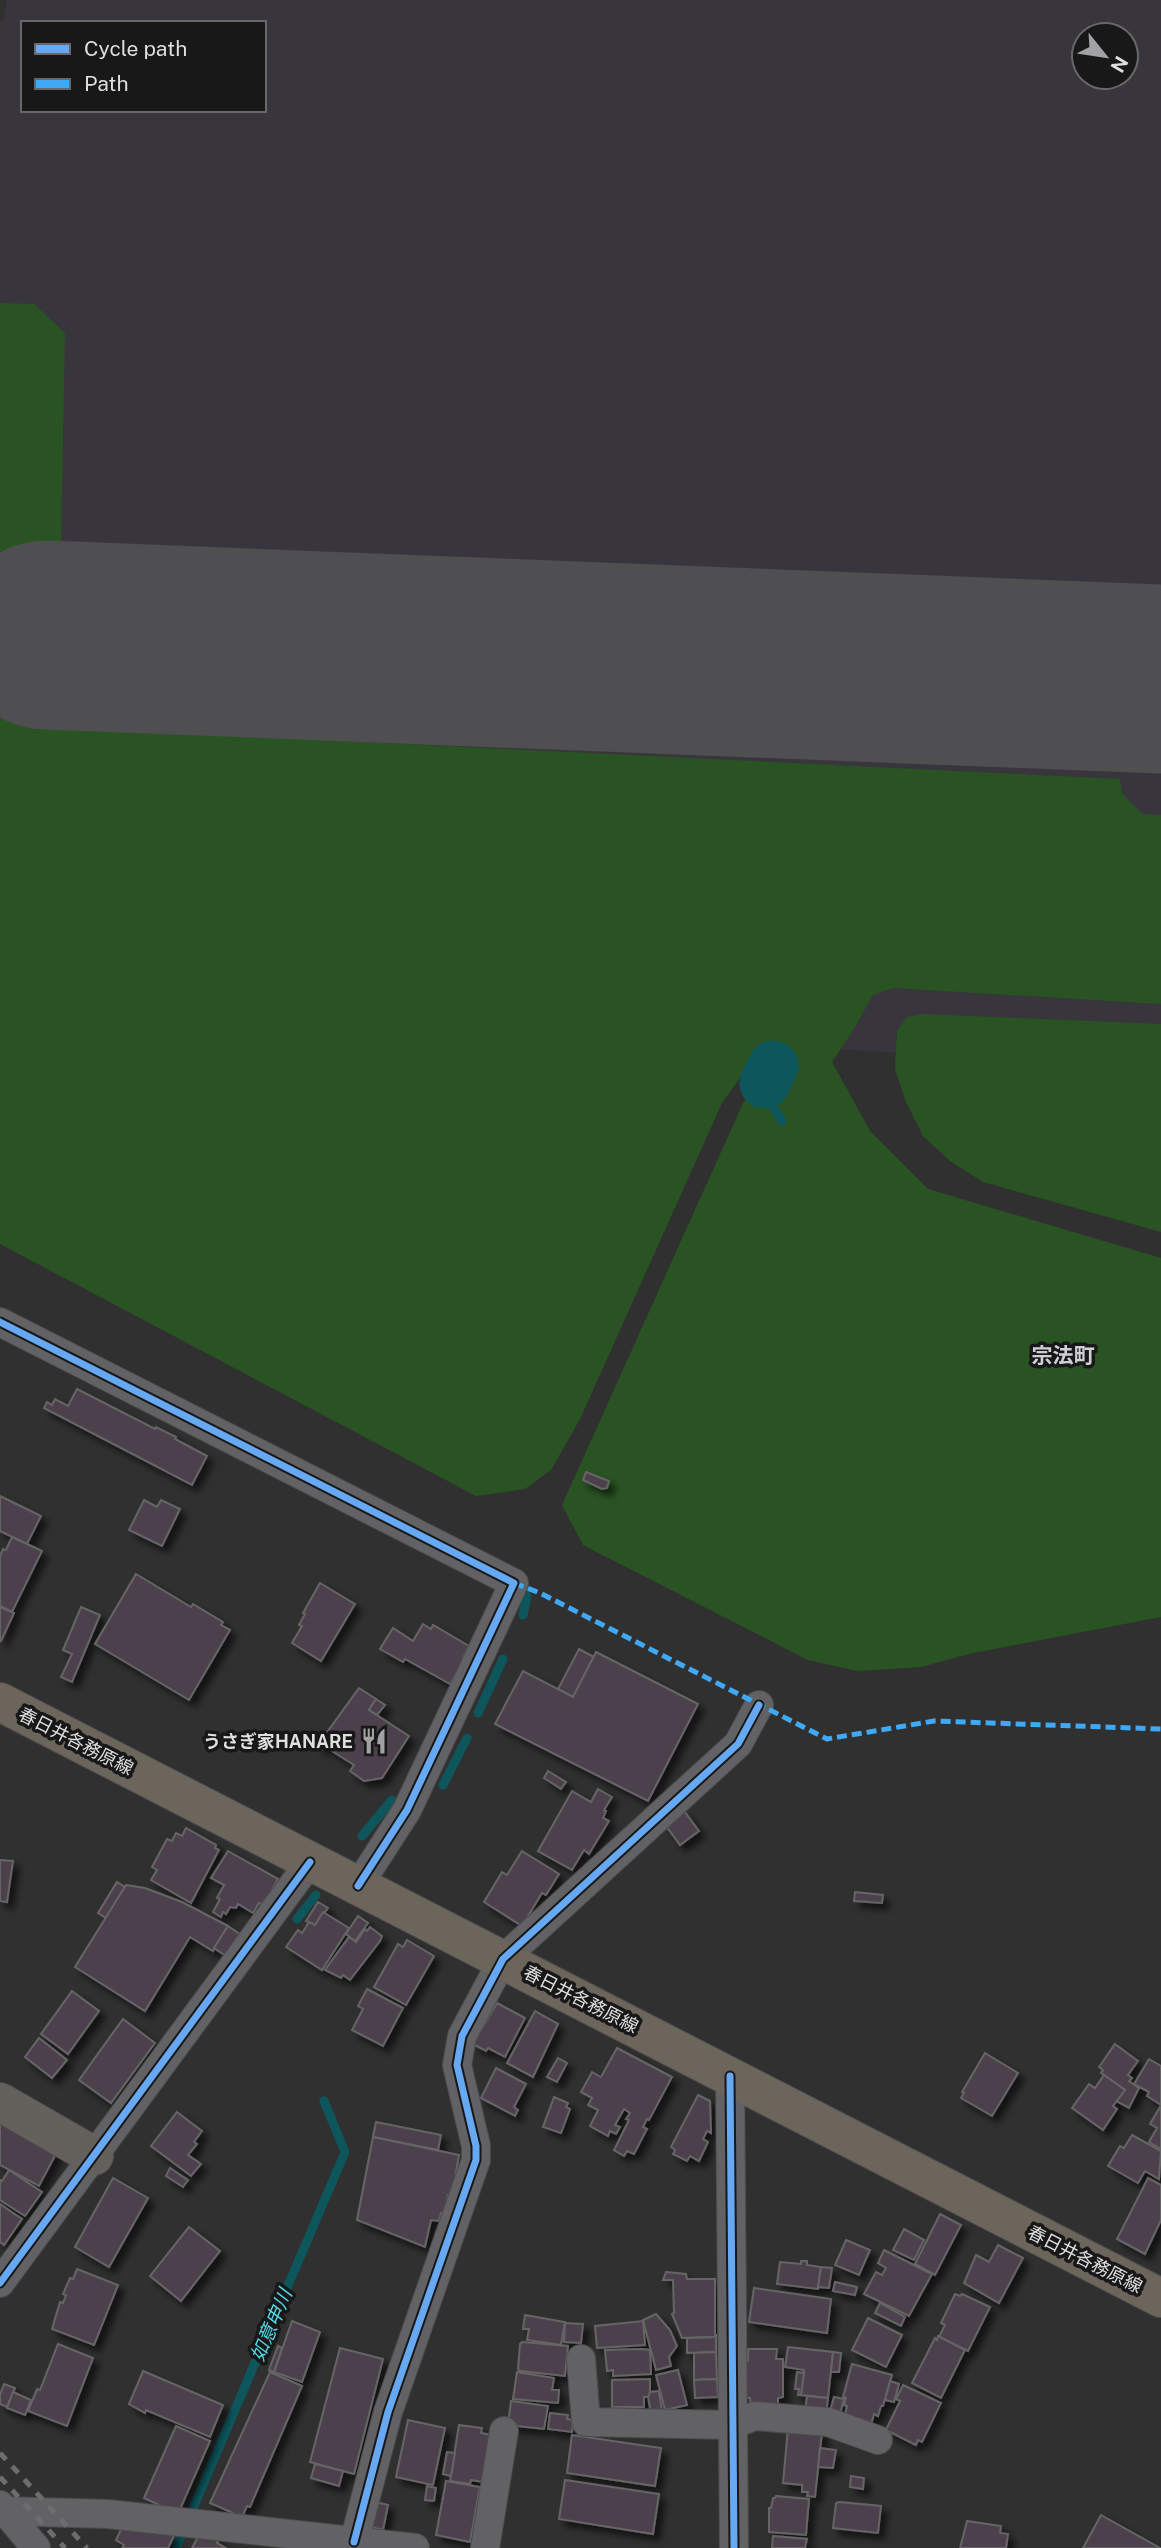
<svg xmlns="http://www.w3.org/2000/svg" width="1161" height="2548" viewBox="0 0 1161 2548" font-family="'Public Sans','Noto Sans JP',sans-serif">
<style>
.built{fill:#39353d;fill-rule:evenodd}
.green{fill:#295322}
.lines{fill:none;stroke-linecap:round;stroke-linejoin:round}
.stream{stroke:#0c565c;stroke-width:9}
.river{stroke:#0c565c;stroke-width:51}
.runway{stroke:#4f4e50;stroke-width:189}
.building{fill:#4d414d;stroke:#666566;stroke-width:2;filter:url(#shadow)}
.street-casing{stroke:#4d4c4d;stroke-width:30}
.secondary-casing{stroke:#4d4c4d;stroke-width:40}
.primary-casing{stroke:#4d4c4d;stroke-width:40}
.street{stroke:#626163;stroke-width:28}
.secondary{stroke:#64605c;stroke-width:38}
.primary{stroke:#6c655c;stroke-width:38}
.rail{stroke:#6d6d6e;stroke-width:5;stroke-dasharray:9 9;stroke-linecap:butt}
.quiet{stroke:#3fa9f5;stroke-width:5;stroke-dasharray:10 5;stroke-linecap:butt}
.cycleway-casing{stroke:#181819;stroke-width:11}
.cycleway{stroke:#66a8f1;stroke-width:7}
.labels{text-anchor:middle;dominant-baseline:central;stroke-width:7;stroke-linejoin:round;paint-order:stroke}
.street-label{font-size:18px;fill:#dfdee0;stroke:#181819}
.poi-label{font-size:18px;font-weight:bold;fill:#dfdee0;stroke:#181819;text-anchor:end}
.water-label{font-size:19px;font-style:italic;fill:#51dae7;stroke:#181819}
.quarter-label{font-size:21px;font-weight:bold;fill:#d1cfd4;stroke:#181819}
</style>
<defs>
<filter id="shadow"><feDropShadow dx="6" dy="6" stdDeviation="3.5" flood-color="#0009"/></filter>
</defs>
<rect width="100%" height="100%" fill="#313031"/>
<path class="built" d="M7,0H1161V1066L0,1006V22L4,20ZM23,23H264V110H23ZM1084,35H1126V77H1084Z"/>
<g class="green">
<polygon points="0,303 34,304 65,333 61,542 50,544 37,726 1120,779 1122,793 1142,814 1161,815 1161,1004 893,988 873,995 852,1032 832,1062 870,1131 928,1189 1161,1258 1161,1617 973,1653 921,1667 858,1671 808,1660 583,1545 562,1505 744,1101 758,1083 744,1072 722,1103 580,1419 551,1470 525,1489 476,1496 0,1244"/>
<polygon points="923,1014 1161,1024 1161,1232 983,1182 950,1161 923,1136 906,1102 895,1069 897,1031 907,1017"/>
</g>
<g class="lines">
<g class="stream">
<polyline points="765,1083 770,1102 782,1121"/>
<polyline points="753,1097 765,1083"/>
<polyline points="523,1615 527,1596"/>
<polyline points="478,1713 503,1659"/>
<polyline points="443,1785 467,1738"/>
<polyline points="362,1836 392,1800"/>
<polyline points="297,1919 316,1895"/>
<polyline points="176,2548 345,2152 324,2101"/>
</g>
<polyline class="river" points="765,1083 773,1066"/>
<polyline class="runway" points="46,635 1161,679"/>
</g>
<g class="building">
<polygon points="77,1389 155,1429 156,1427 176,1437 175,1439 207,1456 192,1485 44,1408 47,1402 52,1405 55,1399 68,1406"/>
<polygon points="586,1472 609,1481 607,1488 602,1489 583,1480"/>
<polygon points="0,1496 41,1516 27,1544 0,1531"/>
<polygon points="144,1500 157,1507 161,1500 180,1509 162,1546 129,1530"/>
<polygon points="12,1537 42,1551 12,1612 0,1606 0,1556 3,1549 6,1550"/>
<polygon points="136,1574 191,1607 193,1604 223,1622 221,1625 230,1630 189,1700 95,1644"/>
<polygon points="320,1583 355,1604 321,1661 292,1643 302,1626 299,1625 305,1614 303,1613"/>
<polygon points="0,1607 14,1613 1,1641 0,1640"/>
<polygon points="81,1607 100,1615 72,1682 61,1677 72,1654 63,1650"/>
<polygon points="423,1624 431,1629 433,1625 469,1646 463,1657 465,1658 450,1684 405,1659 403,1662 380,1649 393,1628 413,1641"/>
<polygon points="579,1649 594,1657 573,1697 558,1689"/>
<polygon points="596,1652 698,1704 648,1801 495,1724 523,1671 573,1697"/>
<polygon points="359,1688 376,1699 369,1710 409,1736 382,1778 364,1781 350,1771 354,1765 324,1746 322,1749 317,1746"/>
<polygon points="376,1699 385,1705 377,1715 369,1710"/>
<polygon points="548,1771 566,1782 561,1789 544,1778"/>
<polygon points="598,1789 612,1797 604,1810 606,1811 603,1818 609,1821 589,1854 584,1850 572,1870 538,1851 572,1791 591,1802"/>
<polygon points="685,1812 699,1831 680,1845 666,1826"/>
<polygon points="186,1828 216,1845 215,1848 219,1850 191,1903 151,1880 157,1870 152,1867 167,1839 172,1841 176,1833 182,1836"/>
<polygon points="228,1851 278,1879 263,1906 259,1903 253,1913 238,1904 236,1908 230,1907 226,1914 223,1912 221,1917 213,1912 220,1899 217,1898 224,1885 211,1878"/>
<polygon points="522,1851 559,1874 546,1895 542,1893 522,1926 484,1902 502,1872 507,1875"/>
<polygon points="0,1860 13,1861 7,1902 0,1901"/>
<polygon points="117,1882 125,1887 106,1918 98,1913"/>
<polygon points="126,1885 145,1888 182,1902 228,1926 213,1951 190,1937 145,2011 75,1967"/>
<polygon points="855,1892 883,1895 882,1903 854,1901"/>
<polygon points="318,1902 328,1908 315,1925 306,1921"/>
<polygon points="323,1912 349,1928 322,1970 286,1947 298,1930 302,1933 309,1922 315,1925"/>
<polygon points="358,1916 368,1923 355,1941 346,1934"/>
<polygon points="228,1926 240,1934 226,1956 214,1948"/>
<polygon points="370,1927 382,1936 380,1941 350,1980 343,1975 341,1978 325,1970 349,1937 356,1942 365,1929 367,1931"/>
<polygon points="407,1940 434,1956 406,2005 374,1987 398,1944 403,1947"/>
<polygon points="367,1989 403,2008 383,2046 352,2030 363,2009 358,2006"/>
<polygon points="72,1991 99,2011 68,2054 41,2034"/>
<polygon points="497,2003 525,2018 505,2057 488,2048 486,2051 473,2044"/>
<polygon points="535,2011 558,2024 533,2077 507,2063"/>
<polygon points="123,2019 155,2043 111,2103 79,2080"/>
<polygon points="39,2038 67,2060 52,2078 25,2057"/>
<polygon points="1115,2044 1138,2061 1128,2075 1132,2078 1129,2081 1139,2088 1129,2108 1116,2101 1125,2090 1104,2075 1101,2073 1103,2070 1099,2067"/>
<polygon points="617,2048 672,2077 649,2120 647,2119 643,2127 647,2129 634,2154 627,2151 624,2156 614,2150 629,2120 626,2119 630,2113 624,2109 615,2125 620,2127 616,2134 610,2131 608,2136 590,2126 598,2110 588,2105 592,2098 581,2092 592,2072 601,2077"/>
<polygon points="985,2053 1018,2073 992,2116 961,2098 964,2093 962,2092"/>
<polygon points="558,2058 567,2063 557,2082 547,2077"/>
<polygon points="1149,2059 1161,2066 1161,2105 1147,2096 1149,2092 1134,2084"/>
<polygon points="496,2068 526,2084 514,2107 518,2110 515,2116 481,2098"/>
<polygon points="1104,2075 1125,2090 1113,2106 1117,2109 1103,2130 1072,2108 1089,2084 1095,2088"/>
<polygon points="698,2095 710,2101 711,2133 707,2131 703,2139 708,2142 699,2161 690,2156 687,2161 673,2154 675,2150 671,2147"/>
<polygon points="554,2097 568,2103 566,2107 570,2109 561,2133 543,2127"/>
<polygon points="1160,2107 1161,2108 1161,2149 1149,2142 1157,2128 1150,2124"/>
<polygon points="177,2112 202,2131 194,2142 197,2144 188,2155 201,2164 191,2176 151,2146"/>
<polygon points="0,2122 57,2152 39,2186 0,2165"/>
<polygon points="376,2122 441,2135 438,2150 373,2137"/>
<polygon points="1132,2135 1161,2151 1159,2179 1145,2171 1138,2183 1108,2166 1120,2146 1124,2148"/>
<polygon points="373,2137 459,2155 452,2195 448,2195 444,2214 441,2213 439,2221 431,2220 425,2247 357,2220"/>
<polygon points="170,2168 188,2180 183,2187 166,2176"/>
<polygon points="9,2170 42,2192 25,2216 0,2200 0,2180 2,2181"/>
<polygon points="113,2178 148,2198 109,2267 75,2247"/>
<polygon points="1148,2178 1161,2185 1161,2220 1145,2254 1117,2239"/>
<polygon points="0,2204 22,2219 4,2245 0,2242"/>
<polygon points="940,2214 961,2225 935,2275 915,2264"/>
<polygon points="189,2227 220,2251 181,2301 150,2276"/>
<polygon points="904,2229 924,2240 914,2260 893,2250"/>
<polygon points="846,2240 870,2250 859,2275 835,2265"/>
<polygon points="998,2245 1023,2258 999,2303 964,2283 976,2255 989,2262"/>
<polygon points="884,2250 932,2274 909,2316 864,2294 876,2272 882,2275 886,2268 878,2263"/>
<polygon points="801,2261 807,2261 807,2265 821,2267 818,2289 777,2284 780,2262 801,2264"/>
<polygon points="821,2267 832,2268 829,2288 818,2287"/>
<polygon points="77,2269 118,2285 94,2345 52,2329 60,2302 63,2303 66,2295 63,2294 70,2278 73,2279"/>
<polygon points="666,2272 686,2274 687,2279 715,2279 715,2337 682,2338 672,2314 674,2313 673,2280 663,2280"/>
<polygon points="835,2282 857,2287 855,2295 833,2291"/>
<polygon points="754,2288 831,2299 827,2333 749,2322"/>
<polygon points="955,2294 960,2296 962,2294 990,2307 968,2351 939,2337 945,2325 941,2323"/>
<polygon points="880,2303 905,2317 901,2326 875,2313"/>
<polygon points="656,2314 670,2330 677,2346 669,2357 671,2366 656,2370 643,2320"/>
<polygon points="525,2315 565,2322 561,2345 527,2340 529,2329 523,2329"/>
<polygon points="868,2318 902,2335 886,2367 852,2350"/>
<polygon points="292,2321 320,2332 302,2382 274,2372"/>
<polygon points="643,2321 645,2345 597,2348 595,2326"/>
<polygon points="565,2323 583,2324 581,2343 564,2342"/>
<polygon points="716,2334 716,2352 687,2353 687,2338 715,2337"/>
<polygon points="938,2336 965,2350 941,2398 912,2383 935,2338 937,2340"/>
<polygon points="522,2342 568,2346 565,2376 520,2371 518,2369 520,2344"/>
<polygon points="58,2344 93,2358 67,2426 28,2411 37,2389 40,2390"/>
<polygon points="278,2346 282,2348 274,2372 269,2370"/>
<polygon points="788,2347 833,2352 828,2398 801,2395 804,2370 785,2367"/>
<polygon points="340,2348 383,2359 354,2474 310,2462"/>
<polygon points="642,2349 650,2350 651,2374 613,2376 613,2370 607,2371 605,2350"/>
<polygon points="748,2349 777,2349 776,2359 783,2359 783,2397 778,2398 778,2407 750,2407 750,2398 742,2398 742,2361 748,2361"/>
<polygon points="716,2352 717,2379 694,2380 694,2353"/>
<polygon points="833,2352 841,2353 839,2372 831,2372"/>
<polygon points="852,2364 892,2375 883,2406 881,2406 878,2416 874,2414 871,2425 844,2418 847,2406 844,2405 846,2398 843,2397"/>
<polygon points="678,2370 687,2405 665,2410 656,2375"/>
<polygon points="143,2371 223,2405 210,2437 146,2410 145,2413 129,2404"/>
<polygon points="270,2372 302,2386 250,2507 247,2506 242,2517 210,2503"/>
<polygon points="517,2372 554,2378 552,2390 559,2390 558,2403 513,2399"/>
<polygon points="797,2372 804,2373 801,2395 798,2395 799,2389 795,2389"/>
<polygon points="650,2379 650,2397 644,2397 644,2407 612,2407 612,2380"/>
<polygon points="717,2379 718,2397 695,2398 694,2380"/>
<polygon points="890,2381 899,2384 894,2402 885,2400"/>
<polygon points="4,2384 15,2388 7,2407 0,2404 0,2395"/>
<polygon points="903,2385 941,2403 922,2442 918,2440 916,2445 886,2430 900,2401 896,2399"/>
<polygon points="659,2391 662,2411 651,2413 648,2397 650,2392"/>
<polygon points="13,2392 31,2400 25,2415 7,2408"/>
<polygon points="807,2396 828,2398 826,2414 805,2412"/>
<polygon points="834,2397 844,2399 839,2418 829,2415"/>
<polygon points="511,2401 548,2406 544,2429 508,2425"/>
<polygon points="550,2413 568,2415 567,2419 573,2420 572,2432 548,2429"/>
<polygon points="408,2420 445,2428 433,2485 396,2477"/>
<polygon points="459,2425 482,2428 481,2433 491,2435 483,2482 471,2480 470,2484 450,2481"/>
<polygon points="176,2426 210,2441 178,2514 144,2498"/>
<polygon points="788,2428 822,2432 815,2497 807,2496 808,2492 802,2492 802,2485 783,2483"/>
<polygon points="572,2435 661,2448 655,2486 567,2473"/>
<polygon points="820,2448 836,2450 833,2468 818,2467"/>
<polygon points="447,2452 455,2453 451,2476 443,2474"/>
<polygon points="315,2464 343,2471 339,2486 311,2478"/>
<polygon points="851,2476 864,2478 863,2489 850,2487"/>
<polygon points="565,2480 659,2494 653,2534 559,2519"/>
<polygon points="446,2481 480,2487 470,2542 436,2535"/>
<polygon points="427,2486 436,2488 434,2501 425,2500"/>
<polygon points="776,2496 809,2499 806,2535 769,2532 769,2508 771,2508 773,2498 775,2498"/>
<polygon points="376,2502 388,2505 383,2530 371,2527"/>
<polygon points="840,2502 881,2506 878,2533 833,2528 836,2503"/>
<polygon points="1101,2515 1160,2548 1083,2548"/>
<polygon points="967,2521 1001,2526 1000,2533 1008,2534 1006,2548 960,2548"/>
<polygon points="123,2525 175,2534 168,2548 122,2548 124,2545 116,2540"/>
<polygon points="200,2533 219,2539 217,2543 226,2548 192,2548"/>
<polygon points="773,2536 807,2539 805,2548 772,2548"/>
</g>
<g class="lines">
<g class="street-casing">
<g id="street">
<polyline points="0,1322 514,1583 407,1810 358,1886"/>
<polyline points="730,2076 734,2548"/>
<polyline points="0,2283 310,1862"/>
<polyline points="581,2359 586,2422 731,2425 755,2416 828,2422 878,2440"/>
<polyline points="0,2505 36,2548"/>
<polyline points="0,2511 108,2514 415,2548"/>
<polyline points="354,2542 388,2412 476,2160 476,2146 457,2065 462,2036 503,1959 738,1744 759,1705"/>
<polyline points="485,2548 504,2431"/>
</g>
</g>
<g class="secondary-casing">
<polyline id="secondary" points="0,2102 94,2156"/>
</g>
<g class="primary-casing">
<polyline id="primary" points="0,1702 1161,2298"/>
</g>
<use href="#street" class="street"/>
<use href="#secondary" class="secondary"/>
<use href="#primary" class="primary"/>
<g class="rail">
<polyline points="0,2453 87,2548"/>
<polyline points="0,2477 65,2548"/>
</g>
<polyline class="quiet" points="514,1583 540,1593 827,1739 934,1721 1161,1729"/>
<g class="cycleway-casing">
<g id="cycleway">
<polyline points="0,1322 514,1583 407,1810 358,1886"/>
<polyline points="730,2076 734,2548"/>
<polyline points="0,2283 310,1862"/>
<polyline points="354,2542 388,2412 476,2160 476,2146 457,2065 462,2036 503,1959 738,1744 759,1705"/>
</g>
</g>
<use href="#cycleway" class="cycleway"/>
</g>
<defs>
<g id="restaurant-bare" transform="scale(2.1)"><path d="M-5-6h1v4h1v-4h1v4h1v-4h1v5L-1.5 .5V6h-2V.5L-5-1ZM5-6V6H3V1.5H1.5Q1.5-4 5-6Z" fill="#a2a1a3" stroke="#181819" stroke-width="2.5" paint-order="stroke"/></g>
</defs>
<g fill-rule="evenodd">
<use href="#restaurant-bare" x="374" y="1741"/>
</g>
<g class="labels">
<g class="street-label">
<text transform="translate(76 1741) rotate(27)">春日井各務原線</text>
<text transform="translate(581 1999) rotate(27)">春日井各務原線</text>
<text transform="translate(1085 2259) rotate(27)">春日井各務原線</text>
</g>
<g class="poi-label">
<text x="353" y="1741">うさぎ家HANARE</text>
</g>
<g class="water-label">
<text transform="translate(271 2325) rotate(-67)">如意申川</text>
</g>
<g class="quarter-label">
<text x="1063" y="1355">宗法町</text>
</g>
</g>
<rect x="21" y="21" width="245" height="91" fill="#181819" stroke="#686769" stroke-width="2"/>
<rect x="35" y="44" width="35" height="10" fill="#66a8f1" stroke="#686769" stroke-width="2"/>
<text x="84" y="56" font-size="21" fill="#dfdee0">Cycle path</text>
<rect x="35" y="79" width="35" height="10" fill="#3fa9f5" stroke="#686769" stroke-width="2"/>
<text x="84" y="91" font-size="21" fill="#dfdee0">Path</text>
<g transform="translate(1105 56) rotate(120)"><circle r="33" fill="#181819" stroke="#686769" stroke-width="2"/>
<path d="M0-5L12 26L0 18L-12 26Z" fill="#a2a1a3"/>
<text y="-10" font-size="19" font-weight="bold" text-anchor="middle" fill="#dfdee0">N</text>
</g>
</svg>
